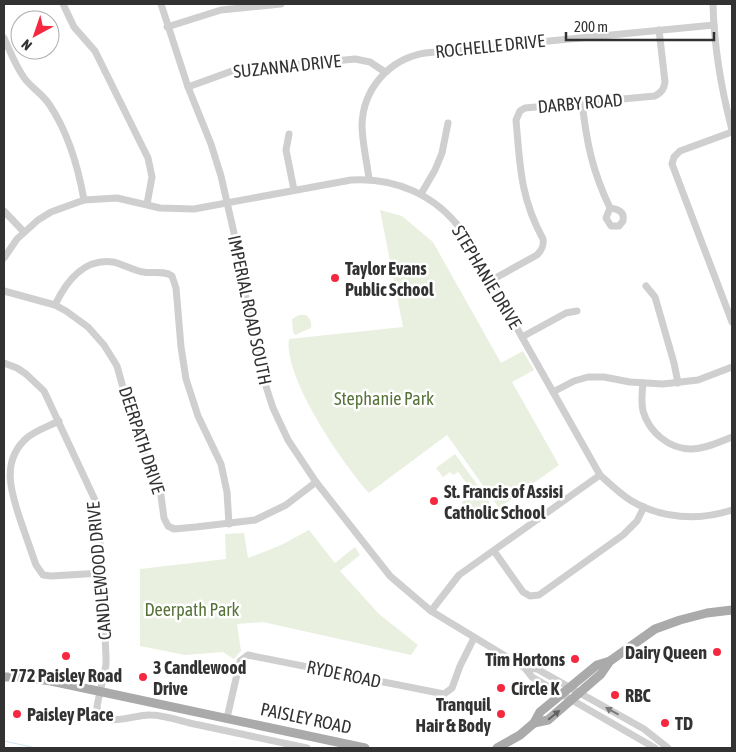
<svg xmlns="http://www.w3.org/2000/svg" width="736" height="752" viewBox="0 0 736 752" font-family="'Asap Condensed',sans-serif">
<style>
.green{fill:#e9f0e0}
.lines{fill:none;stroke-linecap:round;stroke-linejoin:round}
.stream{stroke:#cbe3f0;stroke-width:1}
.minor{stroke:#cfcfcf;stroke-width:7}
.major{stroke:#aaa;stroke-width:9}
.oneway{fill:#797979}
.oneway2{fill:#626262}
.poi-dot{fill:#f5283f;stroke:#fff;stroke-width:2}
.labels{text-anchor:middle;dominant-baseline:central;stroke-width:5;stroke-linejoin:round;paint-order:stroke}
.street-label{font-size:18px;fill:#323232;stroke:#fff}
.poi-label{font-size:18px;font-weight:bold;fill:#323232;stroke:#fff;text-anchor:start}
.park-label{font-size:18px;fill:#57733a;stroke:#fff}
</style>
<rect width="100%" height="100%" fill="#fff"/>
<g class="green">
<path d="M380,210L402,216L433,242L501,363L523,351L534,370L512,382L559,465L499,508L447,435L369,493C343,464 283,377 289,339L403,327Z"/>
<path d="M299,315H306C310,318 312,323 311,328L295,335L293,332L292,319Z"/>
<path d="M455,454L489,501C490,511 482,514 474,520L462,502L468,497L461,488L467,484L458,472L453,475L450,472L443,477L436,468Z"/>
<polygon points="309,530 335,563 355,547 360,555 340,571 379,614 418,645 411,655 263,622 237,624 241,651 234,659 223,652 185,655 140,646 140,569 226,559 225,534 244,533 248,558 279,546"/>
</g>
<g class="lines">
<polyline class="stream" points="4,741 36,748"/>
<g class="minor">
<polyline points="63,4 74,27 95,51 148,158 152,177 147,204"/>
<polyline points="161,4 188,87 211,144 221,176 234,233 258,362 273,408 288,440 316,482 390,576 431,611 525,668 532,677 655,748"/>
<path d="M713,4C714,47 721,88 732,130"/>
<polyline points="167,27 221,10 281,4"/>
<path d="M4,38C10,51 16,67 25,79C32,88 42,94 49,104C68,132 78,166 84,200"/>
<polyline points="188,87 232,71 355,59 370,62 385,72"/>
<path d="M582,103C587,144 592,170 610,208L606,218L611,226H619L623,221C625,211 617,209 610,208"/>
<polyline points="732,132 680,151 674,157 672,164 732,322"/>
<polyline points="289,134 286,150 294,190"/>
<path d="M369,179C367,162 362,142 362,125C363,89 389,59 425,53L714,25"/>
<polyline points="421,194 435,170 442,153 448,123"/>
<polyline points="4,211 24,232"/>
<path d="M4,258L17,239L38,220L51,212L84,200L117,198L160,208L194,209L351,180C395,177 436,195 462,231L600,475C610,484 619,493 630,500C661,519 699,521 732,510"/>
<path d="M490,281L537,255C542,250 544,246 543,239C520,197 520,165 516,120L520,111L525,108L655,96C662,92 664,89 665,82L659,30"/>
<polyline points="646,286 655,297 674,363 678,383"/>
<polyline points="4,291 55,305 66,311 88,327 104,345 117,366 134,427 142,448 159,481 164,518 168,526 174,529 196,527 255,520 286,505 316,482"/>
<path d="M55,305C66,282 83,258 113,262C123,264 132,270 143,272C152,274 164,270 172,276L176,288L181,347L186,379L198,416L221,464L227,492L229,524"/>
<polyline points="522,337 566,313 577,311"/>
<path d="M4,363L17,368L26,374L44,391L95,500L99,525L106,656V665L97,706C99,731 135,714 150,715C166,715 183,722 199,725C235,733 271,740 307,748"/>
<path d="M643,383C642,392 641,402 643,411C649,432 669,449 691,449C705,449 719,442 732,437"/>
<polyline points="553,392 574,381 588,377 604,377 630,382 663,384 698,380 732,367"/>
<path d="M59,421C49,426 37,430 28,437C0,460 11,493 21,522C26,536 31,551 36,565L43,575L51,576L102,573"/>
<polyline points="494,551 523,592 530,596 539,595 623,535 637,521 644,507"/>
<polyline points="431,611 459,575 600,475"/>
<polyline points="525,668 537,669 644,729 668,748"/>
<polyline points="227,718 240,661 248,655 444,694 452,688 460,666 474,638"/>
</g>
<g class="major">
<polyline points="4,677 22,677 51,681 365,748"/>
<polyline points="534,723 548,720 601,674 610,661 655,629 680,620 707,613 732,610"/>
<polyline points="497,748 520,735 534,723 540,712 597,665 610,661"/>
</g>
</g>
<defs><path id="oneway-solid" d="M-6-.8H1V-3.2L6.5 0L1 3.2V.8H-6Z" transform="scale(1.25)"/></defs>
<use class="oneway" href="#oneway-solid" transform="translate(612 711) rotate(-151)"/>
<use class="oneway2" href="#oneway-solid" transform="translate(554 715) rotate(-39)"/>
<g class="poi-dot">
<circle cx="335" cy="278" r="5"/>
<circle cx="434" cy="501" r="5"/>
<circle cx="717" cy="652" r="5"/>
<circle cx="66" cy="656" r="5"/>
<circle cx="575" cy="659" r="5"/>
<circle cx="143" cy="677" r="5"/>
<circle cx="501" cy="688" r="5"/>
<circle cx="615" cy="695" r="5"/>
<circle cx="17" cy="714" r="5"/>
<circle cx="501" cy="714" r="5"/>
<circle cx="665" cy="723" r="5"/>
</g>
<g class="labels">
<g class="street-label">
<text transform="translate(490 46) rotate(-6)">ROCHELLE DRIVE</text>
<text transform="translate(287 66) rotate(-6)">SUZANNA DRIVE</text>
<text transform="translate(580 103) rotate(-5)">DARBY ROAD</text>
<text transform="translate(487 277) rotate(59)">STEPHANIE DRIVE</text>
<text transform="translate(250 310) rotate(78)">IMPERIAL ROAD SOUTH</text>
<text transform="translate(142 440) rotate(72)">DEERPATH DRIVE</text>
<text transform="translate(99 571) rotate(-95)">CANDLEWOOD DRIVE</text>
<text transform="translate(344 674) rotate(12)">RYDE ROAD</text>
<text transform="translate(306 718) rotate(12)">PAISLEY ROAD</text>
</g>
<g class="poi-label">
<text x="345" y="268">Taylor Evans<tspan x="345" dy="21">Public School</tspan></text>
<text x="444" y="491">St. Francis of Assisi<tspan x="444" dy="21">Catholic School</tspan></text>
<text x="707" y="652" text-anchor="end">Dairy Queen</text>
<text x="565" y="659" text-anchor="end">Tim Hortons</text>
<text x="153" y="667">3 Candlewood<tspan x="153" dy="21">Drive</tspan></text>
<text x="66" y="675" text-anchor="middle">772 Paisley Road</text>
<text x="511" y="688">Circle K</text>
<text x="625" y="695">RBC</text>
<text x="491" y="704" text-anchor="end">Tranquil<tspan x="491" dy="21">Hair &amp; Body</tspan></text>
<text x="27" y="714">Paisley Place</text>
<text x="675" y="723">TD</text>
</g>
<g class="park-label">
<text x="384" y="398">Stephanie Park</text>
<text x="192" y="609">Deerpath Park</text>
</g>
</g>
<rect width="736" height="752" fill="none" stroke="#323232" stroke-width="10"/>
<g transform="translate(35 35) rotate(220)"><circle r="24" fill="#ffffff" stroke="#adadad"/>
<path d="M0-4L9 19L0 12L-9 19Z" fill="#f5283f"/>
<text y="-8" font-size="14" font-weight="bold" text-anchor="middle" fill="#323232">N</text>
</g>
<path d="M566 32v8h148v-8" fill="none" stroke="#323232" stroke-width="2.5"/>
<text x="574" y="32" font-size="15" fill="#323232" stroke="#ffffff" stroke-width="4" paint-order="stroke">200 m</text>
</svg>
